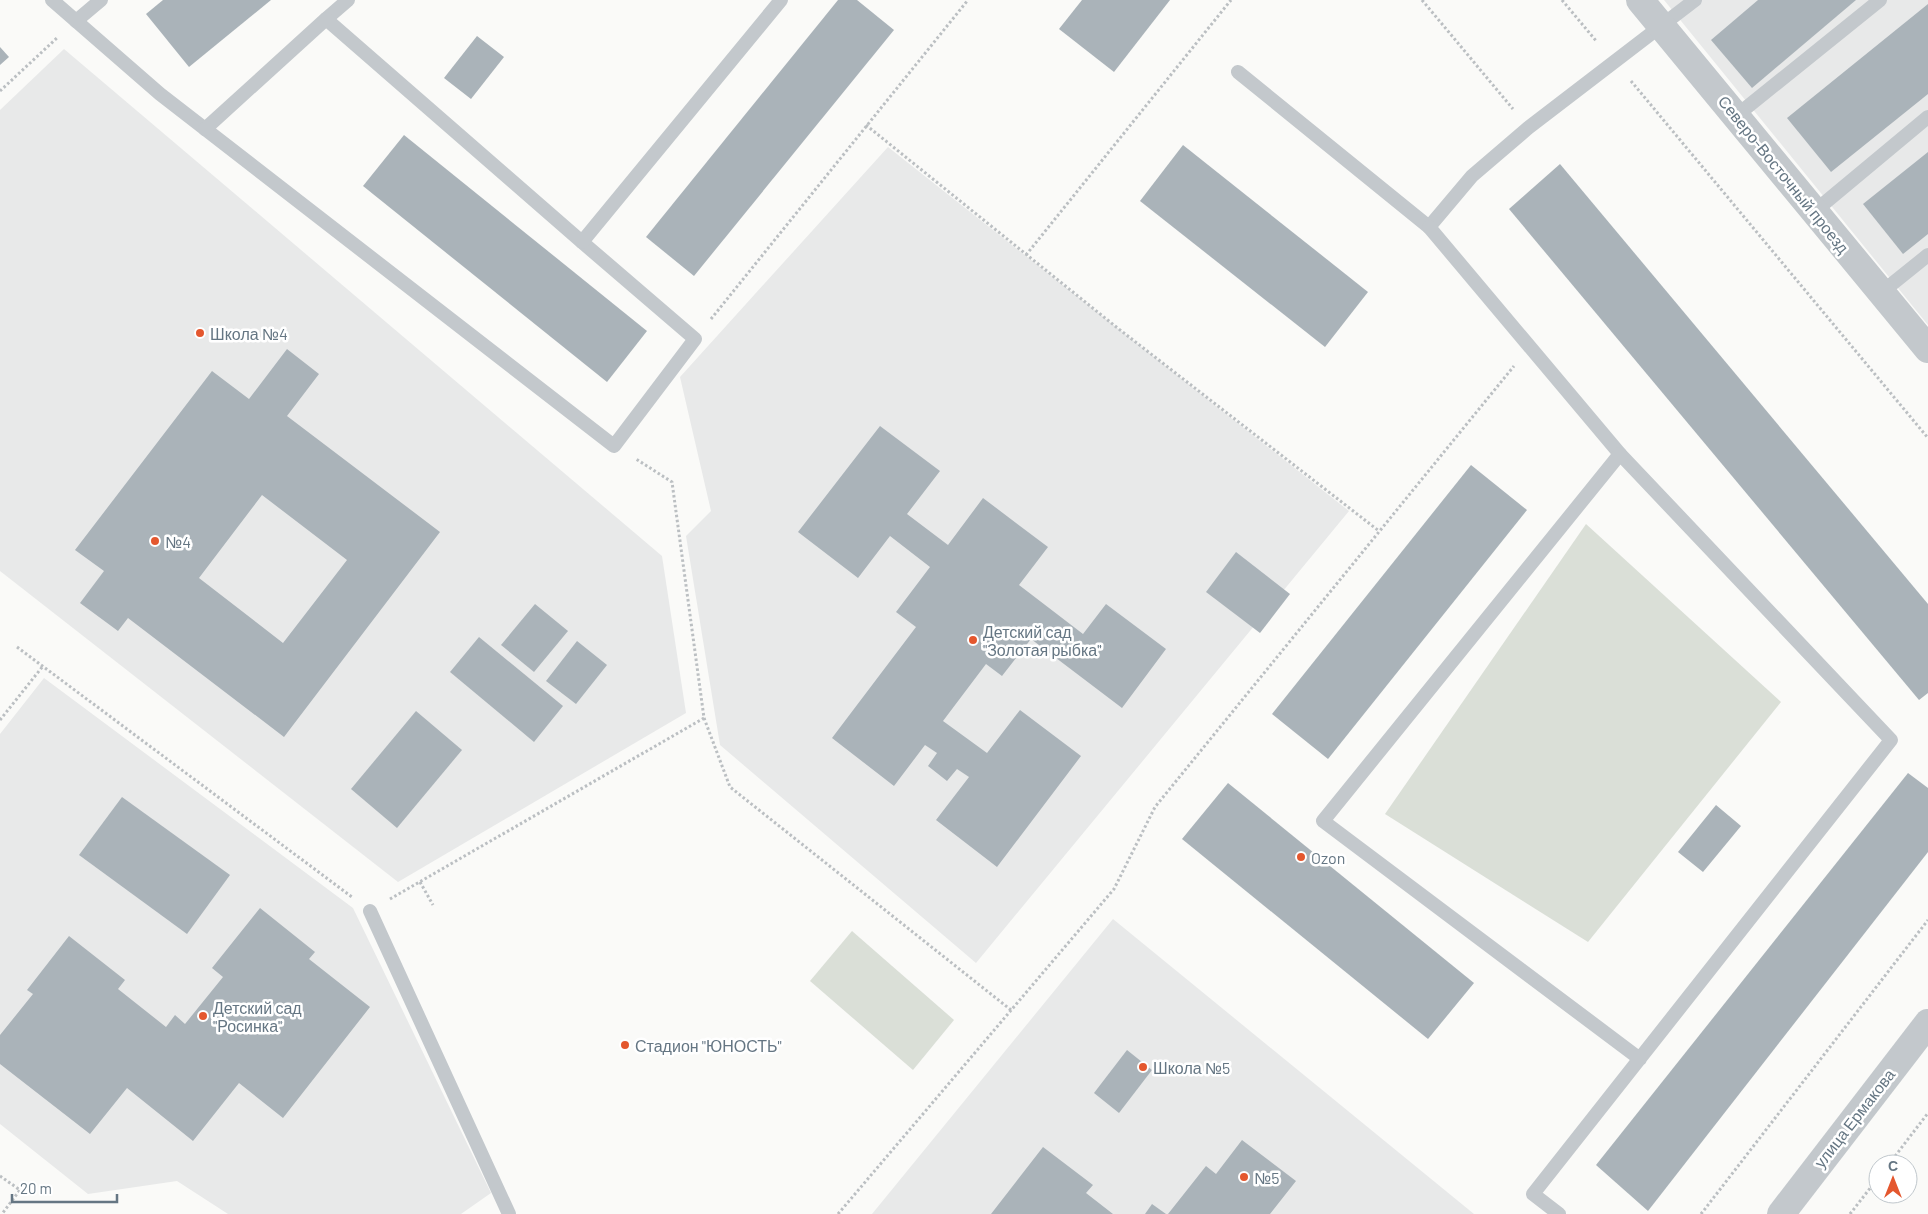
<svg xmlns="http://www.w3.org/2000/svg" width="1928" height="1214" viewBox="0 0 1928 1214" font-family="Barlow,sans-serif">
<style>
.built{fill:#e8e9e9}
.green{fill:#dadfd7}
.building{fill:#aab3b9;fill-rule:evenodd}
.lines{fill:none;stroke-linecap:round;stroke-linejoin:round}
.path{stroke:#bbbfc2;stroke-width:3;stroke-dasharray:2.5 2.5;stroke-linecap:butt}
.service{stroke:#c3c8cc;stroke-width:14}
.tertiary{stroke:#c3c8cc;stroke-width:28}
.poi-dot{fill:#e4572e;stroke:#fff;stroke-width:2}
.labels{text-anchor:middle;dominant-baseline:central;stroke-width:5;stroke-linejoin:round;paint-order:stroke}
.street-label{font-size:16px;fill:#657683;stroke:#fff}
.poi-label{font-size:16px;fill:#657683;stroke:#fff;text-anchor:start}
</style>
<rect width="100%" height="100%" fill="#fafaf8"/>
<g class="built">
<polygon points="1664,0 1928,0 1928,325"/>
<polygon points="64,49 662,556 686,713 398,882 0,571 0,110"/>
<polygon points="888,147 1349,511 976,963 720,745 686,536 711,511 680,377"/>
<polygon points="44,678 353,908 491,1193 461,1214 228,1214 177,1181 88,1194 0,1124 0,734"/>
<polygon points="1113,919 1474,1214 872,1214"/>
</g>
<g class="green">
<polygon points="1586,524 1781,702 1588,942 1385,814"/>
<polygon points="852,931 954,1020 913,1070 810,981"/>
</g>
<g class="building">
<polygon points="163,0 271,0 189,67 146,14"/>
<polygon points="838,0 857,0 894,30 694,276 646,237"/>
<polygon points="1082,0 1170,0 1114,72 1059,29"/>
<polygon points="1758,0 1856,0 1752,88 1711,40"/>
<polygon points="1928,4 1928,94 1831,172 1787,118"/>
<polygon points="477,36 504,57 471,99 444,78"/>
<polygon points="0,47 9,57 0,65"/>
<polygon points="404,135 647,331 607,382 363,186"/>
<polygon points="1183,145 1368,292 1325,347 1140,201"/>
<polygon points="1928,152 1928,234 1903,254 1863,204"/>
<polygon points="1560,164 1928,604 1928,693 1919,700 1509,209"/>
<path d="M287,349L319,374L287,416L440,532L284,737L128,618L118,631L80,603L104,571L75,550L212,371L249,399ZM262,495L347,560L283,643L199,578Z"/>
<polygon points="880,426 940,471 907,514 948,545 983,498 1048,547 1019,585 1083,634 1106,604 1166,649 1122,708 1031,639 1002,676 986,664 943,721 987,753 1020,710 1081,756 997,867 936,820 969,777 957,769 947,781 928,766 937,753 925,745 894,786 832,738 916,627 896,612 930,567 890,536 858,578 798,532"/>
<polygon points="1471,465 1527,510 1328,759 1272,714"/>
<polygon points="1236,552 1290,594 1260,633 1206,592"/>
<polygon points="535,604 568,631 534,672 501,645"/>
<polygon points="479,637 563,706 534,742 450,672"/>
<polygon points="577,641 607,665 576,704 546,681"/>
<polygon points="416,711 462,750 397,828 351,789"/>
<polygon points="1908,773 1928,788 1928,852 1648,1211 1596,1165"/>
<polygon points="1228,783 1474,983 1428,1039 1182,839"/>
<polygon points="122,797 230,875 187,934 79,855"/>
<polygon points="1716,805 1741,826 1703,872 1678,852"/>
<polygon points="260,908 315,952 309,959 370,1007 283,1118 239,1083 193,1141 127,1088 90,1134 0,1064 0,1035 33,994 27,990 69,936 125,980 118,989 166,1027 175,1015 185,1024 223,977 212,968"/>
<polygon points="1127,1050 1152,1070 1119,1113 1094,1093"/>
<polygon points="1242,1140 1296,1181 1270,1214 1168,1214 1206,1166 1216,1174"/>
<polygon points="1043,1147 1093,1185 1086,1193 1113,1214 991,1214"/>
<polygon points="1152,1204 1166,1214 1145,1214"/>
</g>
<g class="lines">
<g class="path">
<polyline points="1422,0 1513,109"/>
<polyline points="1562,0 1597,42"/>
<polyline points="1631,81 1928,438"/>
<polyline points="0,91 58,37"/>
<polyline points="866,125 1115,326 1379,531"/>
<polyline points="1026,255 1231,0"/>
<polyline points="711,319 968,0"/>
<polyline points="17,647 352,897"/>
<polyline points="704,718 730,787 1011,1010"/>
<polyline points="0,720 43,666"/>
<polyline points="420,882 433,905"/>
<polyline points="390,899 704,718 672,482 636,459"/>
<polyline points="1889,1164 1928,1113"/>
<polyline points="0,1176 20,1190 2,1214"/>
<polyline points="838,1214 1114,889 1155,807 1514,366"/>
<polyline points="1701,1214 1928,920"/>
<polyline points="1850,1214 1878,1178"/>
</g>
<g class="service">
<polyline points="52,0 160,94 614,446 695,339 582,242"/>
<polyline points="326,19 348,0"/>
<polyline points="76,21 101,0"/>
<polyline points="1238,72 1429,227 1472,176 1528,128 1695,0"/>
<polyline points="1736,116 1880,0"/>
<polyline points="205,129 326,19 582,242 781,0"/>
<polyline points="1815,211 1928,117"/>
<polyline points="1429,227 1620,454"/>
<polyline points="1882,292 1928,255"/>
<polyline points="370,911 509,1214"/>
<polyline points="1559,1214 1533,1194 1891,740 1620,454 1323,821 1640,1059"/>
</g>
<g class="tertiary">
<polyline points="1640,0 1928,349"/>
<polyline points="1781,1214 1928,1023"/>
</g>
</g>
<g class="poi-dot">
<circle cx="200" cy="333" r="5"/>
<circle cx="155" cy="541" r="5"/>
<circle cx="973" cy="640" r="5"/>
<circle cx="1301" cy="857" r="5"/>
<circle cx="203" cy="1016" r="5"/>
<circle cx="625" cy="1045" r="5"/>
<circle cx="1143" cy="1067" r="5"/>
<circle cx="1244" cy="1177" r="5"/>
</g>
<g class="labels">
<g class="street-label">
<text transform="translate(1784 174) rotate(51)">Северо-Восточный проезд</text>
<text transform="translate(1854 1118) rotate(-52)">улица Ермакова</text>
</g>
<g class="poi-label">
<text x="210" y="333">Школа №4</text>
<text x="165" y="541">№4</text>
<text x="983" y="631">Детский сад<tspan x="983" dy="18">"Золотая рыбка"</tspan></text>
<text x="1311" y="857">Ozon</text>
<text x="213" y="1007">Детский сад<tspan x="213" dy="18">"Росинка"</tspan></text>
<text x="635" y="1045">Стадион "ЮНОСТЬ"</text>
<text x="1153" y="1067">Школа №5</text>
<text x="1254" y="1177">№5</text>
</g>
</g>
<g transform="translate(1893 1179)"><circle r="24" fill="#ffffff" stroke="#c1c8cd"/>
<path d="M0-4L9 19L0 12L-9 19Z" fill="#e4572e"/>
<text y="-8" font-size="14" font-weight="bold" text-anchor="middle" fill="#657683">С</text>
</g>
<path d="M12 1194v8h105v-8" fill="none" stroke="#657683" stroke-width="2.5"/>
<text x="20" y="1194" font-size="15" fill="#657683" stroke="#ffffff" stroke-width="4" paint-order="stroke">20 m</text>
</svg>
